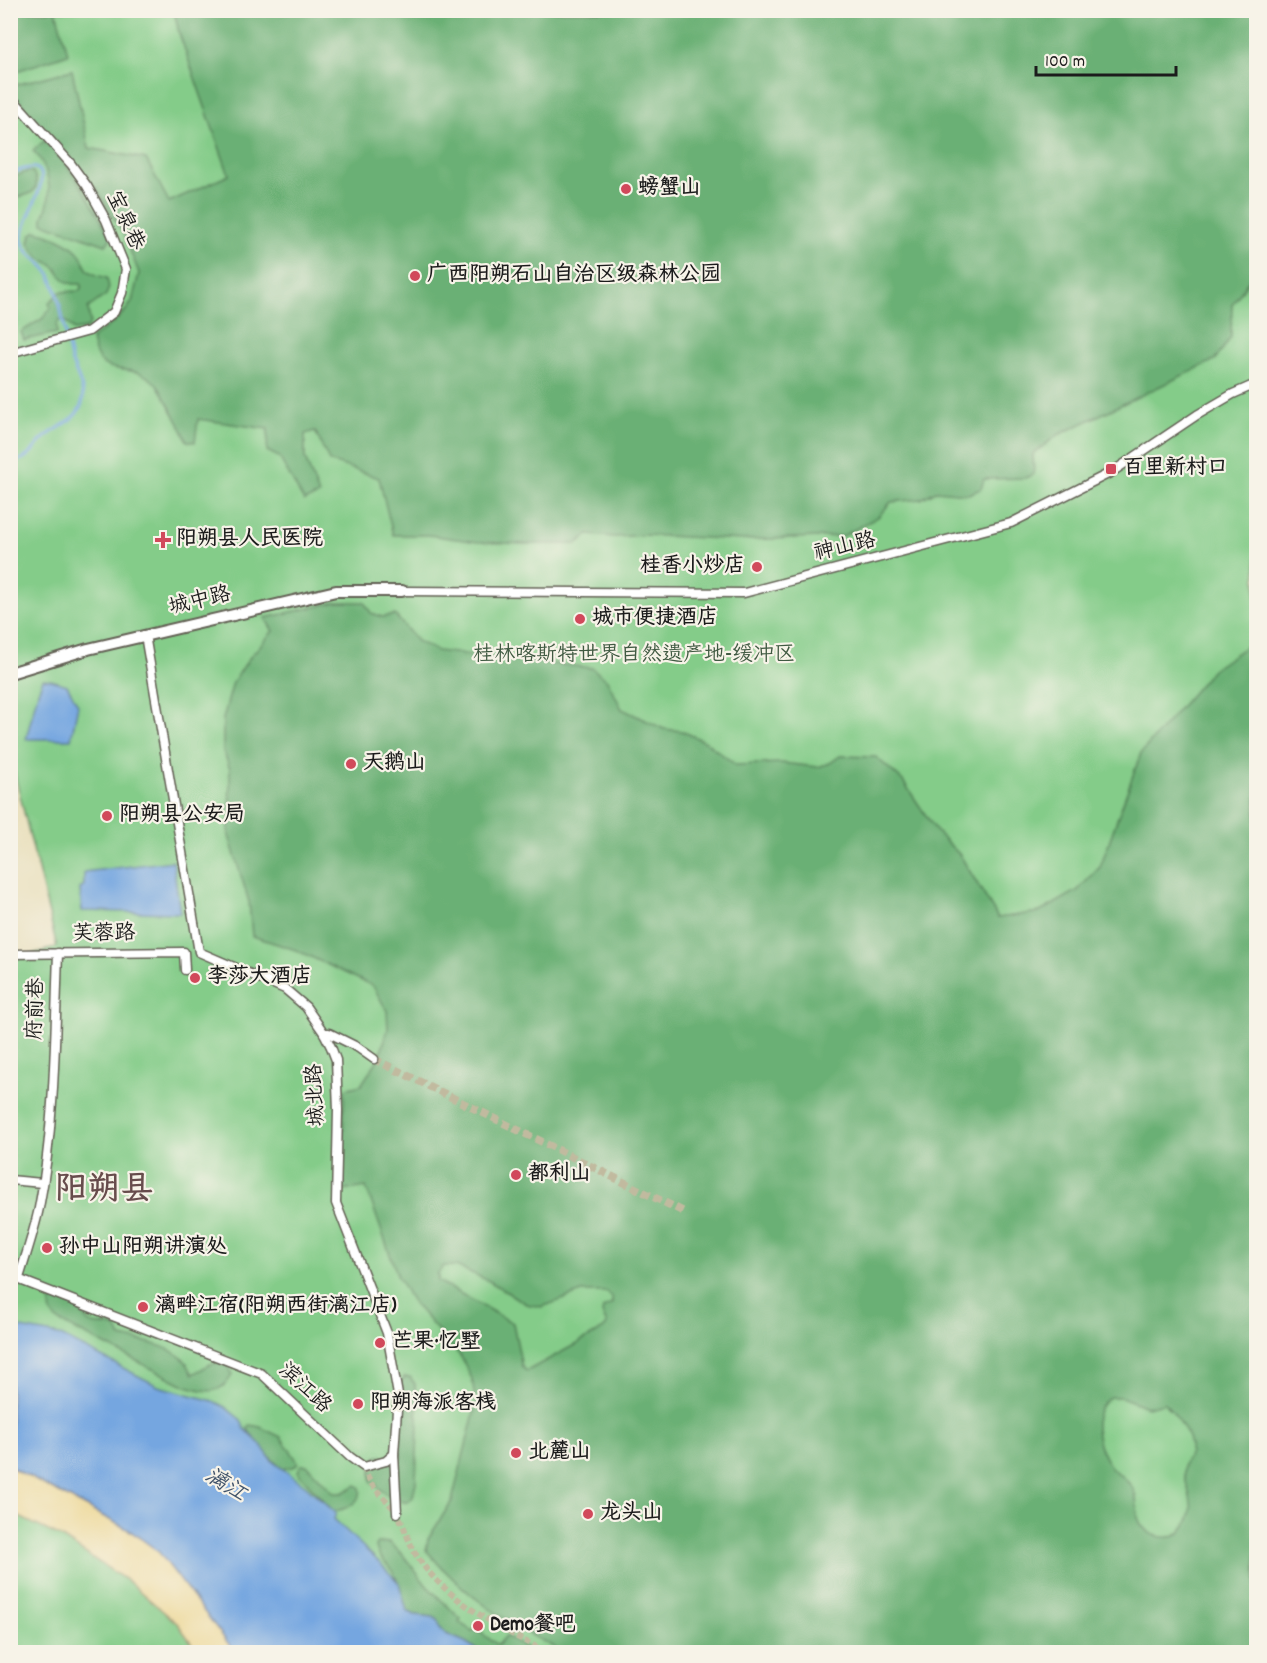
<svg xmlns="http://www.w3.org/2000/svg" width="1267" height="1663" viewBox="0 0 1267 1663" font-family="Dekko,'LXGW WenKai TC',sans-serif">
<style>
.green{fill:#84cc89;stroke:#507452;stroke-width:1.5}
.forest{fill:#6bb075;stroke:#446648;stroke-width:1.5;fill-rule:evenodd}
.sand{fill:#eeda9e;stroke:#857b5d;stroke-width:1.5}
.water{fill:#75a6e0;stroke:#48617e;stroke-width:1.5}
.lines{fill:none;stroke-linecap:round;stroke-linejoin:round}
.stream{stroke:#75a6e0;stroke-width:3}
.pedestrian-tunnel{stroke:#c1ba9f;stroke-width:6;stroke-dasharray:6 3;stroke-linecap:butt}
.minor-tunnel{stroke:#c1ba9f;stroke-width:8;stroke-dasharray:8 4;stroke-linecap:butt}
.minor-casing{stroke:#646155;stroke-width:11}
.tertiary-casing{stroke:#646155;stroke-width:14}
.minor{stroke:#fff;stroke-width:8}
.tertiary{stroke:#fff;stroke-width:10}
.poi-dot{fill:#d1495b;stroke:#f7f3e8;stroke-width:2}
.labels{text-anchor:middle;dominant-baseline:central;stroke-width:4.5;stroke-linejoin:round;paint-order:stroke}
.poi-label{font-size:21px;font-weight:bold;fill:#1c1c1c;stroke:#f7f3e8;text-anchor:start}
.street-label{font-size:21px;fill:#1c1c1c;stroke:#f7f3e8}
.park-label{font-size:21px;fill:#405a42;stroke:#f7f3e8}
.water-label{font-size:22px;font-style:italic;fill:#40536a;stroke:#f7f3e8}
.town-label{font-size:33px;font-weight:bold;fill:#674c4c;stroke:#f7f3e8}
</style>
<rect width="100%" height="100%" fill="#f7f3e8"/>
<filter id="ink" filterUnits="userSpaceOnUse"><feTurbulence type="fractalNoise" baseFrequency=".0167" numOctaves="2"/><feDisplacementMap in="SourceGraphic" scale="12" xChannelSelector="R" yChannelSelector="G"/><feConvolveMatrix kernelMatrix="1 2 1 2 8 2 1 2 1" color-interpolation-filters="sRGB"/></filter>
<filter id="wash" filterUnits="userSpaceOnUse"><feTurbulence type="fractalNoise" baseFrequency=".008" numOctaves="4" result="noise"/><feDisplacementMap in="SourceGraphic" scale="24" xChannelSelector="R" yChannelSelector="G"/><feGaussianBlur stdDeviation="1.35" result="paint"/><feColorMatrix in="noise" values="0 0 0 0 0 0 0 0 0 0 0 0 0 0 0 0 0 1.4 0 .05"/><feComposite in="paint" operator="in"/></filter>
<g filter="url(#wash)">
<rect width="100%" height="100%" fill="#eae1c0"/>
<polygon class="green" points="11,11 1256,11 1256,1652 11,1652 11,960 57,947 11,759"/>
<g class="forest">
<polygon points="10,11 56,11 68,54 11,73"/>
<path d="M174,11H1256V270L1232,305L1231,337L1215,360L1058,435L1033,454L1034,474L1025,478L984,479L981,489L968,494L936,491L921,499L891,502L878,517L843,536L744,540L645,535L615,537L588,535L576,544H525L478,542L429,535H393L379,478L329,461L315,431L305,434V458L319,495L304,501L279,457L267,451L268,429L198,419L195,442L187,441C181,426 174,414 166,400C163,395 160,388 156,384C130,356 98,387 92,338L113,323L127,309L132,302L139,273L123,233L97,190L73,161L11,92V86L72,70L89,148L146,159L169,202L229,175L179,33Z"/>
<path d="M44,141C74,169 92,203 111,238L106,245L43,223C42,217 44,216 46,210C53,191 48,164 33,151Z"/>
<path d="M28,171L33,172C44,193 27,196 11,198V178Z"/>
<path d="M36,231C49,234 70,242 79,253C83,257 83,262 86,267C90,274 99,276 107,278L109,288L106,295L88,308L90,322L88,328L74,330L65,321L60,320L57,324V333L24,340L21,332L42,319L51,308L49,303L60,292L79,291L82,286L81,284C63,285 64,278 54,266C51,262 45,262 41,259C35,255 32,249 29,243L31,235Z"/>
<path d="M336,602H364L371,613L382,617L395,615L417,641L437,651L592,668L607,680L622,709L664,729L682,731L706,742L736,765L781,763L818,767L830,763L840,756L876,757L903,781L937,832L960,855L998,918L1040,912L1077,891L1100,867L1141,753L1213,669L1256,640V1652H563C509,1624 466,1598 426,1550L428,1539L452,1501L476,1405L472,1379L461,1357L411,1300L398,1277L366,1187L342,1191L344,1089L361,1085L379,1058L388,1029L387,1011L373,986L296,950L252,936L249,902L229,836L230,769L223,750V719L233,682L250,657L273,631L265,618ZM444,1266H456L489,1281L526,1304L542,1307L582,1292H607L612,1297V1304L603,1308L602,1313L607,1325L604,1329L527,1371L522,1367L513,1323L438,1281V1273ZM1110,1397H1121L1147,1407L1164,1403C1175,1412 1192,1437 1190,1451C1189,1460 1182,1459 1184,1472C1187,1493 1199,1508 1184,1528C1180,1534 1176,1537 1169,1537C1161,1538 1150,1535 1144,1528C1132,1516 1141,1498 1131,1486C1126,1478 1117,1474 1111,1467C1096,1447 1087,1414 1110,1397Z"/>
<path d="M55,1296L79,1306C89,1333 96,1321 116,1327L121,1337C143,1342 170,1344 186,1362C189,1366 190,1370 193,1374C208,1367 207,1361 226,1364L232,1375C221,1396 206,1392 186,1386L60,1322C50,1315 49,1311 51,1299Z"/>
<path d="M404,1377H410L415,1384L418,1427L416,1482L413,1497L407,1502H402L392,1493L388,1496L371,1481V1471L376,1457C385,1454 386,1461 392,1464L398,1462L401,1458L400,1385Z"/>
<path d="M250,1425L260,1427L281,1437L298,1462L296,1466L283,1469C274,1462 251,1439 248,1428Z"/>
<path d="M301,1465H307L334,1493H342L356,1485L360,1487C364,1501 346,1510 333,1511L300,1475L298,1471Z"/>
<path d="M389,1542L403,1555L427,1586L461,1619L459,1622L472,1631L475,1629L498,1645L506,1636L534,1652H481L465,1642L446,1634L440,1628L438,1620L433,1617L415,1615L407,1611C402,1599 401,1586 394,1574C389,1564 377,1558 376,1546L378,1543Z"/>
</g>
<polygon class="sand" points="10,1467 129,1530 158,1551 235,1652 198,1652 178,1624 129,1582 59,1536 11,1513"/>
<g class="water">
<polygon points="43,679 51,680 67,685 78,705 71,739 26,739 38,692"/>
<polygon points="173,861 180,913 82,911 80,889 84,885 84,872"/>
<polygon points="10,1326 59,1335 158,1386 213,1401 225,1407 241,1420 244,1428 261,1445 272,1461 306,1486 336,1513 334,1519 378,1561 399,1583 407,1611 415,1615 433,1617 438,1620 440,1628 446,1634 465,1642 481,1652 235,1652 158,1551 129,1530 11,1467"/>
</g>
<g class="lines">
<path class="stream" d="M10,174C76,145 17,225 22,241C27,258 44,261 50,275C62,302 64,332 71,359C75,373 86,388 82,403C76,422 56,427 43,439C37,444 33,452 27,456C23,460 16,461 10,463"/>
</g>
</g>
<g filter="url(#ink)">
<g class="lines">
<path class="pedestrian-tunnel" d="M364,1467C369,1489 387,1497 398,1515C405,1527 408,1541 415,1553C441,1597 501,1629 546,1652"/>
<polyline class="minor-tunnel" points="374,1059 684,1212"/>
<g class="minor-casing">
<g id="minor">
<polyline points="10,96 71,164 87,186 106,220 126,269 122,293 114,312 89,331 10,353"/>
<polyline points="402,591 744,593 1011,523 1112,472 1197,415 1233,394 1256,384"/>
<polyline points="145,635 199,952 285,989 306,1007 324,1033 331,1047 336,1060 338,1110 336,1203 387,1333 398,1395 394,1454 397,1513"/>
<polyline points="10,954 184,952 185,970"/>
<polyline points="324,1033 329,1033 357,1047 374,1059"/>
<polyline points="10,1180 42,1183"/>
<polyline points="10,1276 262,1374 350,1457 364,1467 386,1461 394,1454"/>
<path d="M19,1278C26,1255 34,1232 39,1208C55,1125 55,1038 58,953"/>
</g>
</g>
<g class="tertiary-casing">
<polyline id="tertiary" points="10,673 88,649 336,591 402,591"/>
</g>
<use href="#minor" class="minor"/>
<use href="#tertiary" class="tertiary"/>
</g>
</g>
<g class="poi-dot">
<circle cx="626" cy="189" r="6"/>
<circle cx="415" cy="276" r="6"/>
<rect x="1105" y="463" width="12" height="12" rx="3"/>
<path d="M160 531h6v6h6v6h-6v6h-6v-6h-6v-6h6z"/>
<circle cx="757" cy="567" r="6"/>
<circle cx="580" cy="619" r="6"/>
<circle cx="351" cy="764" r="6"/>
<circle cx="107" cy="816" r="6"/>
<circle cx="195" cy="978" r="6"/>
<circle cx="516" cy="1175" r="6"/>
<circle cx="47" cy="1248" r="6"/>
<circle cx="143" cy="1307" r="6"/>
<circle cx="380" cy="1343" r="6"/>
<circle cx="358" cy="1404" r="6"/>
<circle cx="516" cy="1453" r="6"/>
<circle cx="588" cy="1514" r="6"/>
<circle cx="478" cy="1626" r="6"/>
</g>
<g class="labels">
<g class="poi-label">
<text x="638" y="189">螃蟹山</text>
<text x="427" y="276">广西阳朔石山自治区级森林公园</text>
<text x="1123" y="469">百里新村口</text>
<text x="176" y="540">阳朔县人民医院</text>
<text x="745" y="567" text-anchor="end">桂香小炒店</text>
<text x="592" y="619">城市便捷酒店</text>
<text x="363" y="764">天鹅山</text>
<text x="119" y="816">阳朔县公安局</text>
<text x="207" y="978">李莎大酒店</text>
<text x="528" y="1175">都利山</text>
<text x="59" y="1248">孙中山阳朔讲演处</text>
<text x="155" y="1307">漓畔江宿(阳朔西街漓江店)</text>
<text x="392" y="1343">芒果·忆墅</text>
<text x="370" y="1404">阳朔海派客栈</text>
<text x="528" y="1453">北麓山</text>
<text x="600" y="1514">龙头山</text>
<text x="490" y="1626">Demo餐吧</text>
</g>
<g class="street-label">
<text transform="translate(124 221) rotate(65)">宝泉巷</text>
<text transform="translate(845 548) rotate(-13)">神山路</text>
<text transform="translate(200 602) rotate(-13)">城中路</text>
<text transform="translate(104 935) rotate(-1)">芙蓉路</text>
<text transform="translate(37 1009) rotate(-88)">府前巷</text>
<text transform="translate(317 1095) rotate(-93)">城北路</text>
<text transform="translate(304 1389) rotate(43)">滨江路</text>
</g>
<g class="park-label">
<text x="634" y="656">桂林喀斯特世界自然遗产地-缓冲区</text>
</g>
<g class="water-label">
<text transform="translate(225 1486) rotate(32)">漓江</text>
</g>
<g class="town-label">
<text x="104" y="1191">阳朔县</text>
</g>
</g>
<rect width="1267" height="1663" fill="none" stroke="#f7f3e8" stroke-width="36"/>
<path d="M1036 66v9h140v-9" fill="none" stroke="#1c1c1c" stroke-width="3"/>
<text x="1045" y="66" font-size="18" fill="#1c1c1c" stroke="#f7f3e8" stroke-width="4.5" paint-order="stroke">100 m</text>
</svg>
